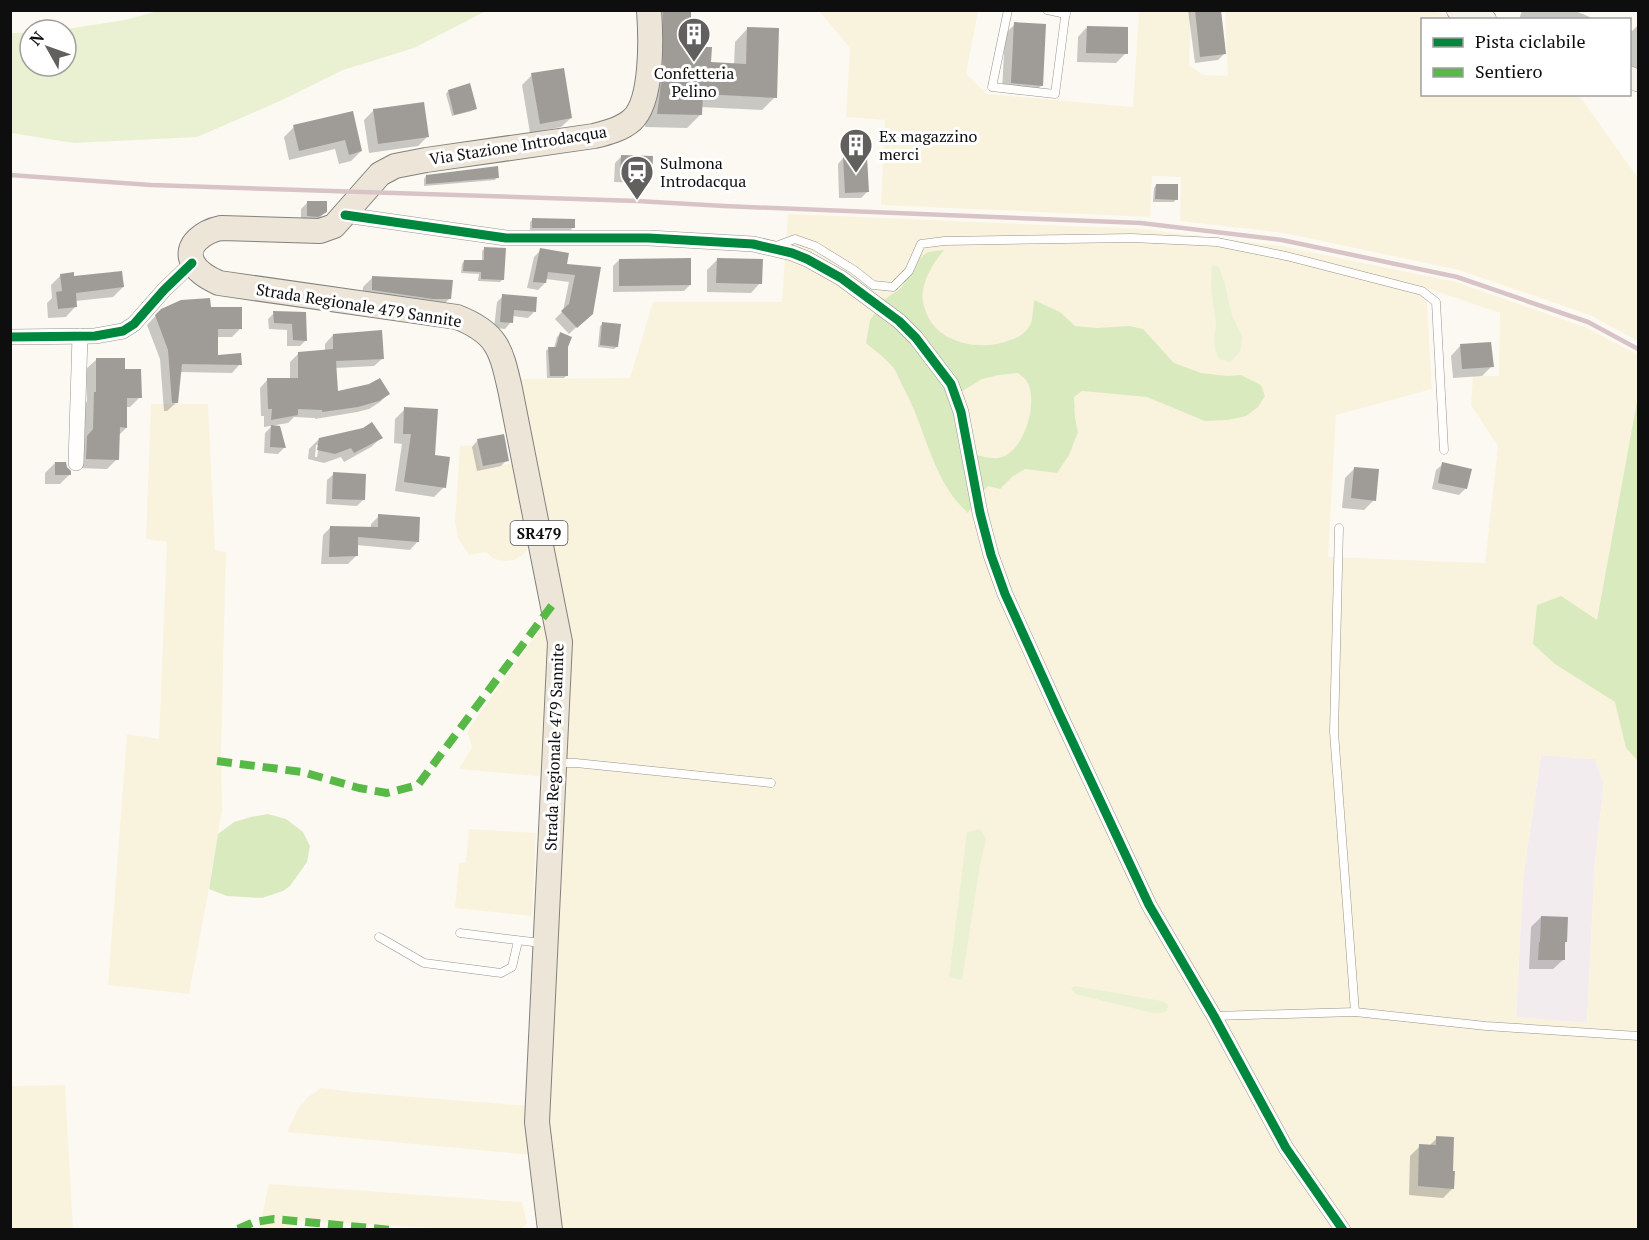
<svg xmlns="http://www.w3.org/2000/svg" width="1649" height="1240" viewBox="0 0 1649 1240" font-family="'PT Serif',serif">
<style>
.industrial{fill:#f3ecef}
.farmland{fill:#f9f3de;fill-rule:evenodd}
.green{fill:#e9f1d2}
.forest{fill:#daeabf;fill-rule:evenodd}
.shadow{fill:#0003;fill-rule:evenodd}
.building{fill:#9f9c98}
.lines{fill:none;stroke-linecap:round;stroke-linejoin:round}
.service-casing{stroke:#959491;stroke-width:9}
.minor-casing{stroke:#959491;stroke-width:16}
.secondary-casing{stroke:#8c8a87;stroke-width:22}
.primary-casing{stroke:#82817e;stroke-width:26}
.service{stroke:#fffefd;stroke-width:8}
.minor{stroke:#fffefd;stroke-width:15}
.secondary{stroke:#f5f2ea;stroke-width:21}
.primary{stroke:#ede5d8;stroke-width:24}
.rail{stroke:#d8c4c7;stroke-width:4.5}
.quiet{stroke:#58b947;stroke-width:8;stroke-dasharray:15 8;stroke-linecap:butt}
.cycleway-casing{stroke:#fff;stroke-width:13}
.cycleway{stroke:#00873e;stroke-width:9}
.labels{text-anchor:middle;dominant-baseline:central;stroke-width:6;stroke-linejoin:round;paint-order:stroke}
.shield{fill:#fff;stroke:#565656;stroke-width:1.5}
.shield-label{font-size:15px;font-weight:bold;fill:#0e0e0e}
.poi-label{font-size:16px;fill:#0e0e0e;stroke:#fff;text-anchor:start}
.street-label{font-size:16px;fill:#0e0e0e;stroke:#fff}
</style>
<rect width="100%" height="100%" fill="#fcf9f2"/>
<polygon class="industrial" points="1541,755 1595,759 1604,783 1595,863 1587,1023 1516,1018 1523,878"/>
<g class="farmland">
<polygon points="1429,10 1464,19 1422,20 1422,94 1534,94 1537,97 1539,95 1576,95 1581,98 1638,178 1638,341 1590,315 1459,270 1284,233 1180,221 1181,177 1152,176 1150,217 881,205 885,120 846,117 850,48 819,11 978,11 966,74 987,94 1133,107 1139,11 1191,11 1189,65 1203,75 1228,76 1225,11"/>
<path d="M788,214L1141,229L1281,246L1456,282L1585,327L1638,355V1229H560L547,1122L569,641L519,379L630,378L653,302H782ZM1426,288L1500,313L1499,376H1473L1471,405L1498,446L1485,563L1328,557L1336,415L1432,389ZM1541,755L1595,759L1604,783L1595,863L1587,1023L1516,1017L1523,878Z"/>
<polygon points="151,404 208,404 215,550 226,552 221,749 222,810 207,899 189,994 108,985 127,734 159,739 167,542 146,539"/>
<polygon points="475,445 480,469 519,462 530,543 526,551 521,556 514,560 504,561 494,559 486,552 469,555 458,538 455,522 460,446"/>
<polygon points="547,619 552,657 548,777 459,769 472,748 467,731"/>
<polygon points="469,829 536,833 532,916 455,908 459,863 466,862"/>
<polygon points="65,1085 73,1229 11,1229 11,1086"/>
<polygon points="321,1088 352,1092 529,1106 532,1155 287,1132 298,1109 307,1098"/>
<polygon points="269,1184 522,1202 527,1223 521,1229 466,1230 294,1220 292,1229 255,1230 259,1228"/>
</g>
<g class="green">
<polygon points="158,11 158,10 486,11 414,48 343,70 280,101 197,137 74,143 11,133 11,33 30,33 30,66 66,66 66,30 60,30 125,20"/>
<polygon points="1212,265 1219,267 1224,281 1232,315 1242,337 1240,352 1230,362 1219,359 1215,349 1214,338 1216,325 1211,287"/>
<polygon points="980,829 986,839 980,865 962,980 949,977 967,832"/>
<polygon points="1075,986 1162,1001 1168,1005 1167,1011 1161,1013 1153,1013 1075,994 1071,988"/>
</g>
<g class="forest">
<path d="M944,250C935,261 925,276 923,291C922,297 923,304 925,309C935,344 981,352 1010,340C1018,338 1024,334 1029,327C1033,321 1033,308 1034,300L1060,312L1075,326L1097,328L1129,326L1143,329L1174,363L1201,373L1227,376L1241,375L1261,385L1265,396L1258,407L1246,416L1228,420L1205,421L1147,397L1082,391L1074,397L1075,418L1078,432L1069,455L1057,473L1025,469L1012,477L1000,489L988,486L981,493L968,513C931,480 926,427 902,385C899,378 896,370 891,365C884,357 874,350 866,343L870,320L885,299L901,288L920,258L928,252ZM1018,373C1020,375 1023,377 1025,379C1041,398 1024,455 998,458C991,459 982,456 975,455L961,392L982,379L999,375Z"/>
<polygon points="1638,396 1638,761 1626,748 1615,702 1555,664 1533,644 1537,605 1561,596 1597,620"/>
<polygon points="268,814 286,819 303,832 310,846 307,862 290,886 283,891 262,898 227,896 209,889 218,834 234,822 251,817"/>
</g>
<g class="shadow">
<polygon points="650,10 690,10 689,23 699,48 710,63 734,65 735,42 748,28 775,97 762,110 701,107 701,114 687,128 645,127 652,67"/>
<polygon points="1188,10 1219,10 1224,54 1218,60 1195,63"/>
<polygon points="1522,10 1573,10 1597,20 1519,20"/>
<polygon points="1015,24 1042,85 1032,95 1002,92 1005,34"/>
<polygon points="1637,26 1638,26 1638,78 1630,74 1630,30 1632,31"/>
<polygon points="1087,27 1126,53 1116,63 1077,62 1078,37"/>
<polygon points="532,75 571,118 561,127 530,133 522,85"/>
<polygon points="448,91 475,108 472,111 452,116 446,94"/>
<polygon points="374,110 428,136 418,146 369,153 364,120"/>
<polygon points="352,113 361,151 351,161 339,164 335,149 289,160 284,137 294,127"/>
<polygon points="622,156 650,177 644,183 614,182 615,163"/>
<polygon points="844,157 867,192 861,198 839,198 838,164"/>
<polygon points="426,176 497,177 495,180 424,186 424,179"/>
<polygon points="1156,185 1176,199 1174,202 1153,202 1154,188"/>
<polygon points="308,202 326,211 318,220 301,222 301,209"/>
<polygon points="533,219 573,227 571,230 530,230 530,222"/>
<polygon points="485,248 503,279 500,282 478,281 479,274 461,273 462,264 464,261 482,262 482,251"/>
<polygon points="541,250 565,265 599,269 587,317 569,334 555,319 563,311 569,282 546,279 545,283 538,290 527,288 534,257"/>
<polygon points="619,260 690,285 684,291 613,292 613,266"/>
<polygon points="717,260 760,283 751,293 707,292 707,270"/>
<polygon points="61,275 123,287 113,297 75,301 75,307 66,317 48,318 47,303 52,298 51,285"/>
<polygon points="373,277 450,298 440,308 362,300 363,287"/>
<polygon points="503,296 534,312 528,318 512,316 511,322 505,329 494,328 497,302"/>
<polygon points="210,308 240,329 232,337 217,337 217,356 240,364 232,373 180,372 176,403 167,411 164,411 160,359 147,325 161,310"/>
<polygon points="274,313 304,314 306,340 300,346 287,346 287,330 269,329 268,319"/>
<polygon points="603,324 617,347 614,349 598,347 600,326"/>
<polygon points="560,334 567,346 567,375 564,378 547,378 546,351 548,349 554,348 557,337"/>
<polygon points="333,335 383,358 374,366 335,368 336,393 370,385 388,394 380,402 369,409 357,412 315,419 315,418 294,417 288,423 264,427 264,416 261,416 260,388 268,379 290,380 290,362 299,353 325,351 325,344"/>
<polygon points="1460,346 1492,366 1482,376 1453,378 1451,356"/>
<polygon points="96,360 123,370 140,397 130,407 126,407 126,428 118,436 117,459 107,469 77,468 85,404 87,401 86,369"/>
<polygon points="405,409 433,456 444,487 434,497 395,491 402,444 394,443 395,419"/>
<polygon points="271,427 284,448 278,454 264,453 265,433"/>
<path d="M381,438L371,447L344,462L341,457L324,463L308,459L309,449L319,439ZM316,445H319L317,457H315Z"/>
<polygon points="478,440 507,460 501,466 477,471 472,447"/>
<polygon points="55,463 70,474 60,484 45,484 45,473"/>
<polygon points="1443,464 1466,488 1459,495 1432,489 1436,470"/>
<polygon points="1355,468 1374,500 1364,510 1342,508 1345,478"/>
<polygon points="334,474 363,500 357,506 326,504 327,480"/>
<polygon points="379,516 418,541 410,550 357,545 356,556 348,564 321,564 323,535 331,527 371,528 371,524"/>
<polygon points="1541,917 1566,942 1563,944 1563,960 1553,969 1529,969 1531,927"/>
<polygon points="1437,1138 1453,1188 1443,1198 1409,1195 1410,1156 1420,1146 1429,1146"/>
</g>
<g class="building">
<polygon points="663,10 691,10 691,22 702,22 700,47 712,47 711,62 746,64 747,27 779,28 777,98 703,94 702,115 657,114 663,69"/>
<polygon points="1195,10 1221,10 1226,54 1200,57"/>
<polygon points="1014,22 1046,24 1043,86 1011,83"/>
<polygon points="1087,26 1128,27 1128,54 1086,53"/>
<polygon points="564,68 572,118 540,124 531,73"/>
<polygon points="470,83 477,109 454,115 448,90"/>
<polygon points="424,102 429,137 378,144 373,109"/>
<polygon points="353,111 362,151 349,155 345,140 299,151 293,125"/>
<polygon points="621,155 653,156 652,177 620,176"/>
<polygon points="843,156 867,156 869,192 845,193"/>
<polygon points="498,166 499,178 426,184 426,175"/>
<polygon points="1156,184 1178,184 1178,200 1155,199"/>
<polygon points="307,201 327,201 327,212 318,217 307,216"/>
<polygon points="532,218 575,219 575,228 532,228"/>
<polygon points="484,247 506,248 504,280 481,279 481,272 463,271 464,260 484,260"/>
<polygon points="540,248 569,253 567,264 601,267 593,314 577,328 561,311 569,304 575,275 548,272 546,283 533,282"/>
<polygon points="691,258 691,285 619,286 619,259"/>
<polygon points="717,258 763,259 762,284 716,283"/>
<polygon points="122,271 124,287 76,293 77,307 58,309 56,292 62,291 60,274 74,272 74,276"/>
<polygon points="372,276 453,280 451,299 433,299 372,290"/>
<polygon points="502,294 537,297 536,312 514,310 513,323 500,322"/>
<polygon points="210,298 211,307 242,307 242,329 218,329 218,355 241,353 242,365 182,364 178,403 172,403 168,350 155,315 161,309 181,300"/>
<polygon points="273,311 306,312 307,341 293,340 292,324 274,323"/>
<polygon points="602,322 621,324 618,347 600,345"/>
<polygon points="382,330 384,359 336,361 338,391 369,384 380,378 390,394 379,401 358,407 322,412 322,410 298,409 298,415 271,420 272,409 268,409 267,378 298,378 298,352 333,349 333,334"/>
<polygon points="560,332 572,337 568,347 568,376 550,376 548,347 556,347"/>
<polygon points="1491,342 1494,367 1462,369 1460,344"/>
<polygon points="96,358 125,358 125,369 141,369 142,398 127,398 127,428 120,427 119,460 86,459 87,436 93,429 94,392 96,392"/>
<polygon points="404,407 438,409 435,455 450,457 446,488 404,482 411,434 403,434"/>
<polygon points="372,422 383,438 354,453 351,448 335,454 317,450 319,438 363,428"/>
<polygon points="271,425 280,426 286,448 270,447"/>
<polygon points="504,434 509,461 483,466 477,439"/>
<polygon points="55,462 66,462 67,467 71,471 71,475 55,475"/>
<polygon points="1442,462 1472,469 1467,489 1438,483"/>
<polygon points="1354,467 1379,469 1376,501 1351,498"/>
<polygon points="333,472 366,474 365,500 332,499"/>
<polygon points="378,514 420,517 419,542 358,537 358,556 329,557 330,526 378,527"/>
<polygon points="1541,916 1568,917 1567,942 1565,942 1565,960 1538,960 1539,942 1540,942"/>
<polygon points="1436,1136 1454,1137 1453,1171 1455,1171 1454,1189 1418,1186 1419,1144 1436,1145"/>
</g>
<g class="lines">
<g class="service-casing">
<g id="service">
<polyline points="1008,10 992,87 1055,94 1066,10"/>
<polyline points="1047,10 1066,14"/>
<polyline points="776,246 795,239 815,246 854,270 873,285 893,287 909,271 921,244 944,241 1132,238 1217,242 1286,256 1422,291 1436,302 1444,450"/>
<polyline points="1339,528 1334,732 1355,1012"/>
<polyline points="556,763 576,763 771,783"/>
<polyline points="460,933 541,943"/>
<polyline points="379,937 424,963 501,973 512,967 518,941"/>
<polyline points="1214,1016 1355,1012 1486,1026 1638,1036"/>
</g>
</g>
<g class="minor-casing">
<g id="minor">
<polyline points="345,215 506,238 649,238 753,244 792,253 807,259 841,278 899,321 916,338 951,384 961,412 980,513 991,555 1005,594 1059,713 1149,905 1214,1016 1286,1148 1343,1230"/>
<polyline points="10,337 95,336 123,331 134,324 164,290 192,263"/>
<polyline points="76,463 80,336"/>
</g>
</g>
<g class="secondary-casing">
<g id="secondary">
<polyline points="1457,10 1486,20"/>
<polyline points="1630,77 1638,81"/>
</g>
</g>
<g class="primary-casing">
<path id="primary" d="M550,1230L537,1122L560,642L510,389C501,350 498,333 457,317L219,283C210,279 198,273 193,263C183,244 206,231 221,228L320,231L334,226L380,174L395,166L426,160L594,136C607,133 622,129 632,120C653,101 651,37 649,10"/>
</g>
<use href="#service" class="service"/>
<use href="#minor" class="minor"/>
<use href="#secondary" class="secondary"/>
<use href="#primary" class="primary"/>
<polyline class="rail" points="10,175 151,185 637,201 724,206 1141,223 1282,240 1457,277 1588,322 1638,349"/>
<g class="quiet">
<polyline points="217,761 302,772 359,788 387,793 418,785 553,604"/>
<polyline points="238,1229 254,1222 274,1219 392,1230"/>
</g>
<g class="cycleway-casing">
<g id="cycleway">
<polyline points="345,215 506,238 649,238 753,244 792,253 807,259 841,278 899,321 916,338 951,384 961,412 980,513 991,555 1005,594 1059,713 1149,905 1214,1016 1286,1148 1343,1230"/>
<polyline points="10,337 95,336 123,331 134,324 164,290 192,263"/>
</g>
</g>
<use href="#cycleway" class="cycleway"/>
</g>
<defs>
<g id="building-pin" transform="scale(1.725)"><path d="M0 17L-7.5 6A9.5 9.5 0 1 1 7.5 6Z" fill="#61605e" stroke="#fff"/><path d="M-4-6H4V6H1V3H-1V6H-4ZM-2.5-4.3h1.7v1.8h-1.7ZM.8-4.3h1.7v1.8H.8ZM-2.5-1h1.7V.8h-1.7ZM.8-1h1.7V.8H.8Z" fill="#fff"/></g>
<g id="station-pin" transform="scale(1.725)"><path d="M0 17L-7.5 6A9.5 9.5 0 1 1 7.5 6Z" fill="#61605e" stroke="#fff"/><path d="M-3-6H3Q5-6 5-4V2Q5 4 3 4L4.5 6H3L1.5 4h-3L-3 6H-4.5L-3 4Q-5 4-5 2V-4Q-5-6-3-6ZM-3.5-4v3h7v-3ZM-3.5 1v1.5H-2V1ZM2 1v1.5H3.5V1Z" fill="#fff"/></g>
</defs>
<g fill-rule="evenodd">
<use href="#building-pin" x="694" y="34"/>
<use href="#building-pin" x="856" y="145"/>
<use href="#station-pin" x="637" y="172"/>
</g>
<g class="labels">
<rect class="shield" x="510.5" y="521" width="57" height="24" rx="4.5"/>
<g class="shield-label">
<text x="539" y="533">SR479</text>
</g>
<g class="poi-label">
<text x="694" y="73" text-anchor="middle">Confetteria<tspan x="694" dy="18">Pelino</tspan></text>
<text x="879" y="136">Ex magazzino<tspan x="879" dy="18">merci</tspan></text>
<text x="660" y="163">Sulmona<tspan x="660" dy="18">Introdacqua</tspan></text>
</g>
<g class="street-label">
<text transform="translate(518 145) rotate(-9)">Via Stazione Introdacqua</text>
<text transform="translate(359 305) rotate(9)">Strada Regionale 479 Sannite</text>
<text transform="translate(554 747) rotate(-88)">Strada Regionale 479 Sannite</text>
</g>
</g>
<rect width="1649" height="1240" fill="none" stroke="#0e0e0e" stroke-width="24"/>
<rect x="1421" y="18" width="210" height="78" fill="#ffffff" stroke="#9f9f9f" stroke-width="1.5"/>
<rect x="1433" y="38" width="30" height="9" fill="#00873e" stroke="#9f9f9f" stroke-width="1.5"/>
<text x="1475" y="48" font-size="18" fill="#0e0e0e">Pista ciclabile</text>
<rect x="1433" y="68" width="30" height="9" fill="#58b947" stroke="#9f9f9f" stroke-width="1.5"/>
<text x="1475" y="78" font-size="18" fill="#0e0e0e">Sentiero</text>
<g transform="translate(48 48) rotate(310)"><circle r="28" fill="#ffffff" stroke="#9f9f9f" stroke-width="1.5"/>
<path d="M0-4.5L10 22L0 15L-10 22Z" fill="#61605e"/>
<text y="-9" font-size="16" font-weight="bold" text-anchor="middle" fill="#0e0e0e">N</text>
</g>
</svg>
